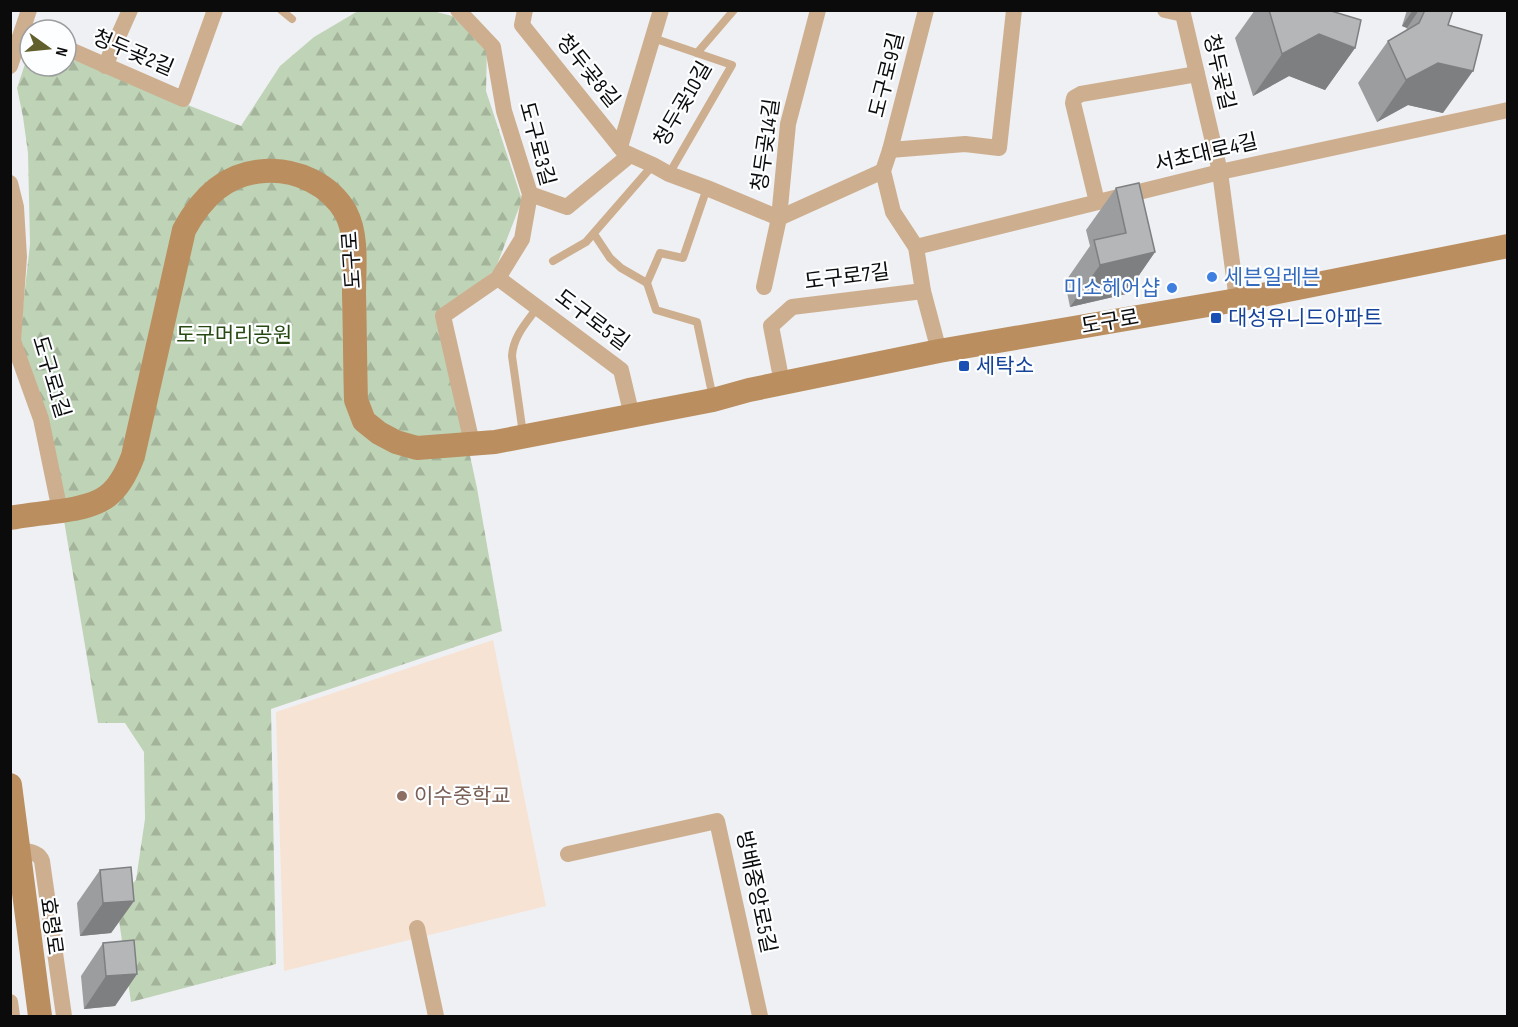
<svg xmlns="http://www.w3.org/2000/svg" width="1518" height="1027" viewBox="0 0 1518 1027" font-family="'Sofia Sans Condensed','Noto Sans KR',sans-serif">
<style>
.education{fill:#f6e3d3}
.forest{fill:url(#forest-firs)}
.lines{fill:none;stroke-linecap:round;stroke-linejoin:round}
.lane{stroke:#cdaf90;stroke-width:8}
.street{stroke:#cdaf90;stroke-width:16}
.secondary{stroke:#ba8e5f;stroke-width:24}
.wall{fill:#9b9d9e}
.shaded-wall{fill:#7e7f81}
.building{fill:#b4b6b8;stroke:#7e7f81;stroke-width:1.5}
.shop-dot{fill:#3f7fe0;stroke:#fdfeff;stroke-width:2}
.transit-dot{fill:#1a4fb4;stroke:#fdfeff;stroke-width:2}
.education-dot{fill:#8d6e63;stroke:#fdfeff;stroke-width:2}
.labels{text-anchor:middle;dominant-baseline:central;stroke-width:4.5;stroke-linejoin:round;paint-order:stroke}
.street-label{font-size:21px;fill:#0b0b0c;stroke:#fdfeff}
.shop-label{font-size:21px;fill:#366cbe;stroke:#fdfeff;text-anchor:start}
.transit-label{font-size:21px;fill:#164399;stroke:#fdfeff;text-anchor:start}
.park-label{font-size:21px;fill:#284a12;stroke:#fdfeff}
.education-label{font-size:21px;fill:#785e54;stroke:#fdfeff;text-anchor:start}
</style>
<defs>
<pattern id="forest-firs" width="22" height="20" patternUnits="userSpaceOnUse" patternTransform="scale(1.5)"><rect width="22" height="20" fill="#bfd3b6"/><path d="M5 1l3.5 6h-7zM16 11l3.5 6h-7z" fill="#a3b49b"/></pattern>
</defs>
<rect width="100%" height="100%" fill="#eff0f3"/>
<polygon class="education" points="493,640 546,906 284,971 276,712"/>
<polygon class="forest" points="358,11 433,11 460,18 487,46 486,91 522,200 495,270 439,313 477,488 502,631 271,709 276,964 131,1002 116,900 136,880 145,819 144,752 125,723 98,723 49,431 18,351 30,244 28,153 23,117 17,88 30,49 30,66 66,66 66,57 241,126 280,66 314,37"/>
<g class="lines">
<g class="lane">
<polyline points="281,10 292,19"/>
<polyline points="653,38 732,65 669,174"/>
<polyline points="697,53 734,10"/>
<polyline points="707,188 683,258 660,253 647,283 656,310 697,322 713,398"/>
<polyline points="594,234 610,258 621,268 647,283"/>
<polyline points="553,261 586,242 653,165"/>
<path d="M523,434L512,356C513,337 526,323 537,308"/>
</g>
<g class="street">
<polyline points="458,10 493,47 504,111 530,194 522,239 498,278 443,316 472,443"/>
<polyline points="525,10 522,25 624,152 653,165 669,174 707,188 779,218 883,171"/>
<polyline points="926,10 890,150 883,171 893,212 916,247 923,291 939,351"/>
<polyline points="1165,10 1183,14 1220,172 1237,300"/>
<polyline points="66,48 183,99 215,10"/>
<polyline points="10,66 29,10"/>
<polyline points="105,66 130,10"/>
<polyline points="620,147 661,10"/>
<polyline points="890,150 965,144 999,148 1014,10"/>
<polyline points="10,183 16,207 19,257 13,341 41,419 60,511"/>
<polyline points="530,194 567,207 630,155"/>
<polyline points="1097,202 1073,103 1074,98 1081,94 1197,74"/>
<polyline points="916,247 1220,172 1508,110"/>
<polyline points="498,278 621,370 632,416"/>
<polyline points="764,287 779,218 788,124 818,10"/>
<polyline points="782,383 771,326 792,307 923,291"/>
<polyline points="568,854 717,821 760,1016"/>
<path d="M11,857L20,850C29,852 39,852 42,861L64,1016"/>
<polyline points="417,928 436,1016"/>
<polyline points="10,1002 12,1016"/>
</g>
<g class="secondary">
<path d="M10,518C27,515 44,513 61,511C103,505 118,496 133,456L184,230C202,197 226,173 265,171C296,169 330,184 346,213C358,236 354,269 354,294C355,329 355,365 356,400L364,421L379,433L396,442L417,448L495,442L713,400L749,390L939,351L1237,300L1508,246"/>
<polyline points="10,785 40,1016"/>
</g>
</g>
<g class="wall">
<polygon points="1255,10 1328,10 1355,48 1325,90 1289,76 1253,96 1235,38"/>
<polygon points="1407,10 1453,10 1448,25 1443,113 1408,105 1377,122 1358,83 1388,41 1406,31 1407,28 1402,26"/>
<polygon points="1116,188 1155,252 1126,294 1070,307 1065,282 1090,246 1086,230"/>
<polygon points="100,870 134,901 111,933 80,936 77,903"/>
<polygon points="103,943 137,974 115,1006 84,1009 81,976"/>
</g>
<g class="shaded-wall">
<polygon points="1413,10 1419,10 1407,28 1402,26"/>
<polygon points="1319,34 1355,48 1325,90 1289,76 1253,96 1282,54"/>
<polygon points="1438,63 1473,71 1443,113 1408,105 1377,122 1406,80"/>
<polygon points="1155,252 1126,294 1070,307 1100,265"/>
<polygon points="134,901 111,933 80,936 103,903"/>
<polygon points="137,974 115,1006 84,1009 106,976"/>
</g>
<g class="building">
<polygon points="1269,10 1328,10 1361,20 1355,48 1319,34 1282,54"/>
<polygon points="1425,10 1453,10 1448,25 1482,35 1473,71 1438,63 1406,80 1388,41 1419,23"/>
<polygon points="1139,183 1155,252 1100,265 1094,240 1126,233 1116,188"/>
<polygon points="131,867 134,901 103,903 100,870"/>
<polygon points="134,940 137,974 106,976 103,943"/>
</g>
<g class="shop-dot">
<circle cx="1212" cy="277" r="6"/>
<circle cx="1172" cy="288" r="6"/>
</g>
<g class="transit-dot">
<rect x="1210" y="312" width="12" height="12" rx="3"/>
<rect x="958" y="360" width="12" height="12" rx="3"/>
</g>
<circle class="education-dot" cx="402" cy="796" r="6"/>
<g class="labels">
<g class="street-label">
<text transform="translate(133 53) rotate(23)">청두곶2길</text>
<text transform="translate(588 71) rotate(51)">청두곶8길</text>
<text transform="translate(1219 72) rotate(77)">청두곶길</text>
<text transform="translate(887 75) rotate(-76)">도구로9길</text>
<text transform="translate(683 104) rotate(-60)">청두곶10길</text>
<text transform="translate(537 144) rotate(75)">도구로3길</text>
<text transform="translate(766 145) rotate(-82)">청두곶14길</text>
<text transform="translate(1206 153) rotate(-13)">서초대로4길</text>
<text transform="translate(352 260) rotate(-94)">도구로</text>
<text transform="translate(847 277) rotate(-7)">도구로7길</text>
<text transform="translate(592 320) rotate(37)">도구로5길</text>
<text transform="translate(1110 322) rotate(-10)">도구로</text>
<text transform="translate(51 377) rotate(73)">도구로1길</text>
<text transform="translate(756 892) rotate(78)">방배중앙로5길</text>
<text transform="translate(51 926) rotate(82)">효령로</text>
</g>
<g class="shop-label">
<text x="1224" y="277">세븐일레븐</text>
<text x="1160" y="288" text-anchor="end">미소헤어샵</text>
</g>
<g class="transit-label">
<text x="1228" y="318">대성유니드아파트</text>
<text x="976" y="366">세탁소</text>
</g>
<g class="park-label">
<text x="234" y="335">도구머리공원</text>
</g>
<g class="education-label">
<text x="414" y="796">이수중학교</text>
</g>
</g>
<rect width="1518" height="1027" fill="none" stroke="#0b0b0c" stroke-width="24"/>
<g transform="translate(48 48) rotate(105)"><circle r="28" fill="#fdfeff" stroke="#9c9d9e" stroke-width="1.5"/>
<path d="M0-4.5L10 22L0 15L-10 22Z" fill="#615f2c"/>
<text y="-9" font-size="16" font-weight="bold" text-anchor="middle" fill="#0b0b0c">N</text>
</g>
</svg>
